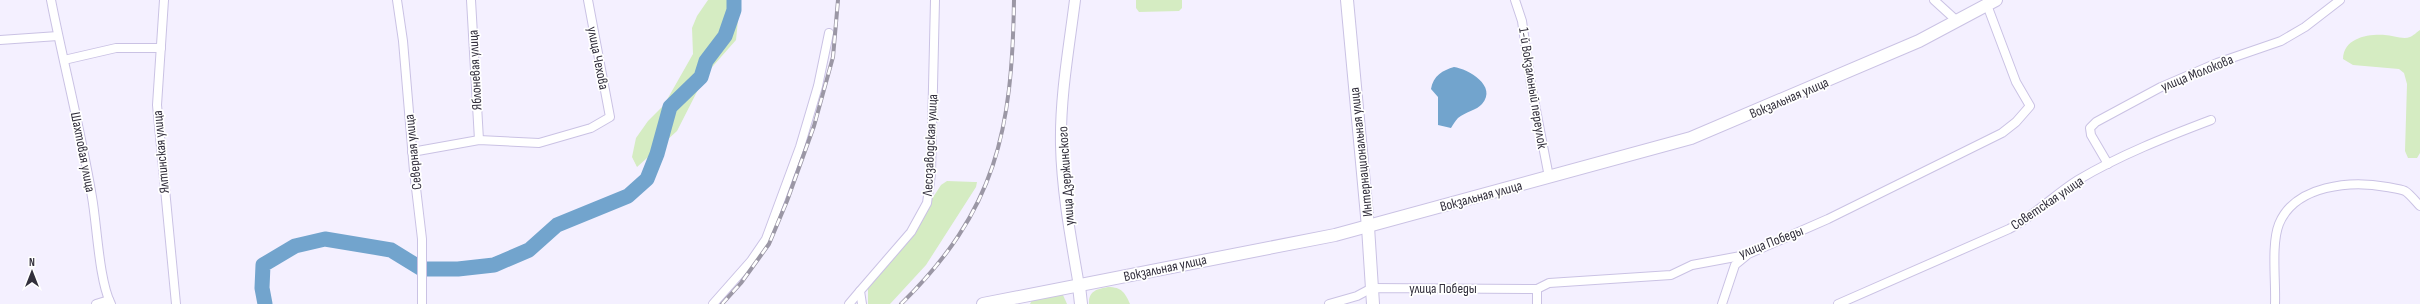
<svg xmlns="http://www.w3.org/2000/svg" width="2420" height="304" viewBox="0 0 2420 304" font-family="'Sofia Sans Condensed',sans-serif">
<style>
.green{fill:#d5ecc2}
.water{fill:#72a4cd}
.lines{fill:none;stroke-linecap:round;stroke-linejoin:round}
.river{stroke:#72a4cd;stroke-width:15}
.minor-casing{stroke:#cac2e4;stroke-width:10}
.tertiary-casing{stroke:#cac2e4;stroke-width:12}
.secondary-casing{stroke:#cac2e4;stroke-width:14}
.minor{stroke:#fff;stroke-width:8}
.tertiary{stroke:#fff;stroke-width:10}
.secondary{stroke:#fff;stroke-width:12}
.rail-casing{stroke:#9b97a5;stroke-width:4}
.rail{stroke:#fff;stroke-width:2.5;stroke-dasharray:8;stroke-linecap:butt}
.labels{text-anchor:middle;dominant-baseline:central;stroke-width:3.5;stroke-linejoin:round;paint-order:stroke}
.street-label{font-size:14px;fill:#322f3c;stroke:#fff}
</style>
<rect width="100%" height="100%" fill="#f4f0ff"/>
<g class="green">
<polygon points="708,0 740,0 736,40 706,74 677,131 637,167 632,157 636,138 648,121 664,105 693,54 692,28 697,16"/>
<polygon points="1136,0 1182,0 1182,8 1179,11 1139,12 1136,8"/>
<path d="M2420,30V153L2417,158H2408L2405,151L2407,84L2404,73L2399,69L2353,65L2343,59C2344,38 2367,34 2385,35C2392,35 2403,40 2410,37C2413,36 2417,32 2420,30Z"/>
<polygon points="947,181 975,182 977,182 976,187 926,265 890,304 868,304 868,283 910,233 941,185"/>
<path d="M1108,287C1122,287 1125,293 1130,304H1089C1088,291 1097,289 1108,287Z"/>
<polygon points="1057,294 1063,295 1067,304 1030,304 1032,300"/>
</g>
<path class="water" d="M1454,67C1468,69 1498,86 1482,104C1477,110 1465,112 1458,118C1455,121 1453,125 1451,128L1438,125V97L1431,89C1433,76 1443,70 1454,67Z"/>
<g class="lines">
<polyline class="river" points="265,304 262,288 263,265 295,246 325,239 391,250 422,269 458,269 494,265 529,250 557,225 628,196 647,179 657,154 670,107 701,77 706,61 725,36 734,10 734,0"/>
<g class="minor-casing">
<g id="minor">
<path d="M51,0C64,66 81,131 92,197C97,225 99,281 111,304"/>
<polyline points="164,0 157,105 176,304"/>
<polyline points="397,0 403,41 414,171 422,239 422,304"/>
<polyline points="471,0 479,140"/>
<polyline points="1515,0 1522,21 1531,84 1549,177"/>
<polyline points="1934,0 1957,21"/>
<polyline points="0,40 58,36"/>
<polyline points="64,60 116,48 161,48"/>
<polyline points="412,152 479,140 539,143 591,128 610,117 588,0"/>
<polyline points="2108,164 2091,135 2090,128 2096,122 2161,87 2217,63 2281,41 2305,27 2340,0"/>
<polyline points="96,304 109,300"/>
<polyline points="713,304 751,261 766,239 800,147 818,86 829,33"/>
<polyline points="849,304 860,291"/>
<polyline points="862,304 860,291 911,232 927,203 931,174 935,0"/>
<polyline points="1329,304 1357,296 1372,288 1537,289 1549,283 1671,275 1692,265 1746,255 1828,219 2002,133 2016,122 2030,106 2016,82 1987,5"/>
<polyline points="1537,304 1537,289"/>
<polyline points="1722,304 1735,265 1746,256"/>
<path d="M1838,304L2009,229C2034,216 2054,195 2078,180C2120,155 2166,137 2211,120"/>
<path d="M2275,304C2276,282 2271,244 2279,224C2295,185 2351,180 2387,187C2392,188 2400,189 2405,191C2410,194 2416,202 2420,206"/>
</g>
</g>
<g class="tertiary-casing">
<path id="tertiary" d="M1075,0C1069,48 1060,96 1061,145C1062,192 1071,239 1079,286"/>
</g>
<g class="secondary-casing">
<g id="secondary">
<polyline points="1347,0 1368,227 1373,304"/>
<polyline points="1079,286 1081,304"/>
<polyline points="983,304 1335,235 1691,138 1919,41 1996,0"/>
</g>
</g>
<use href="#minor" class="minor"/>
<use href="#tertiary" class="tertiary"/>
<use href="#secondary" class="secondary"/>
<g class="rail-casing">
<g id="rail">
<polyline points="722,304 741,283 769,244 787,201 814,126 833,57 838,0"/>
<path d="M901,304C997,210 1012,130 1014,0"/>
</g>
</g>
<use href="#rail" class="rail"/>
</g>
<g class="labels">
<g class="street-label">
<text transform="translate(598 58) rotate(79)">улица Чехова</text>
<text transform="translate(475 70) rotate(-93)">Яблоневая улица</text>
<text transform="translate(2197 73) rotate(-22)">улица Молокова</text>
<text transform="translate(1533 88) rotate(81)">1-й Вокзальный переулок</text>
<text transform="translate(1789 98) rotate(-23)">Вокзальная улица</text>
<text transform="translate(930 145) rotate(-87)">Лесозаводская улица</text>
<text transform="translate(83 152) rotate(79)">Шахтовая улица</text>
<text transform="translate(161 152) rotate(-95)">Ялтинская улица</text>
<text transform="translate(413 152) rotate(-96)">Северная улица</text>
<text transform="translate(1361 152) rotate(-96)">Интернациональная улица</text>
<text transform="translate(1066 176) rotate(-94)">улица Дзержинского</text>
<text transform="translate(1481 196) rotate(-15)">Вокзальная улица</text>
<text transform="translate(2047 203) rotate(-34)">Советская улица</text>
<text transform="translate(1771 242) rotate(-21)">улица Победы</text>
<text transform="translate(1165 268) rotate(-12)">Вокзальная улица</text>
<text x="1443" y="288">улица Победы</text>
</g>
</g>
<g transform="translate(32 272)" stroke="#ffffff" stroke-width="3" paint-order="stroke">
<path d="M0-3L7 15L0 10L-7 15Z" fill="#322f3c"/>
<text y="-6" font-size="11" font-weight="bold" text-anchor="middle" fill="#322f3c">N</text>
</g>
</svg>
